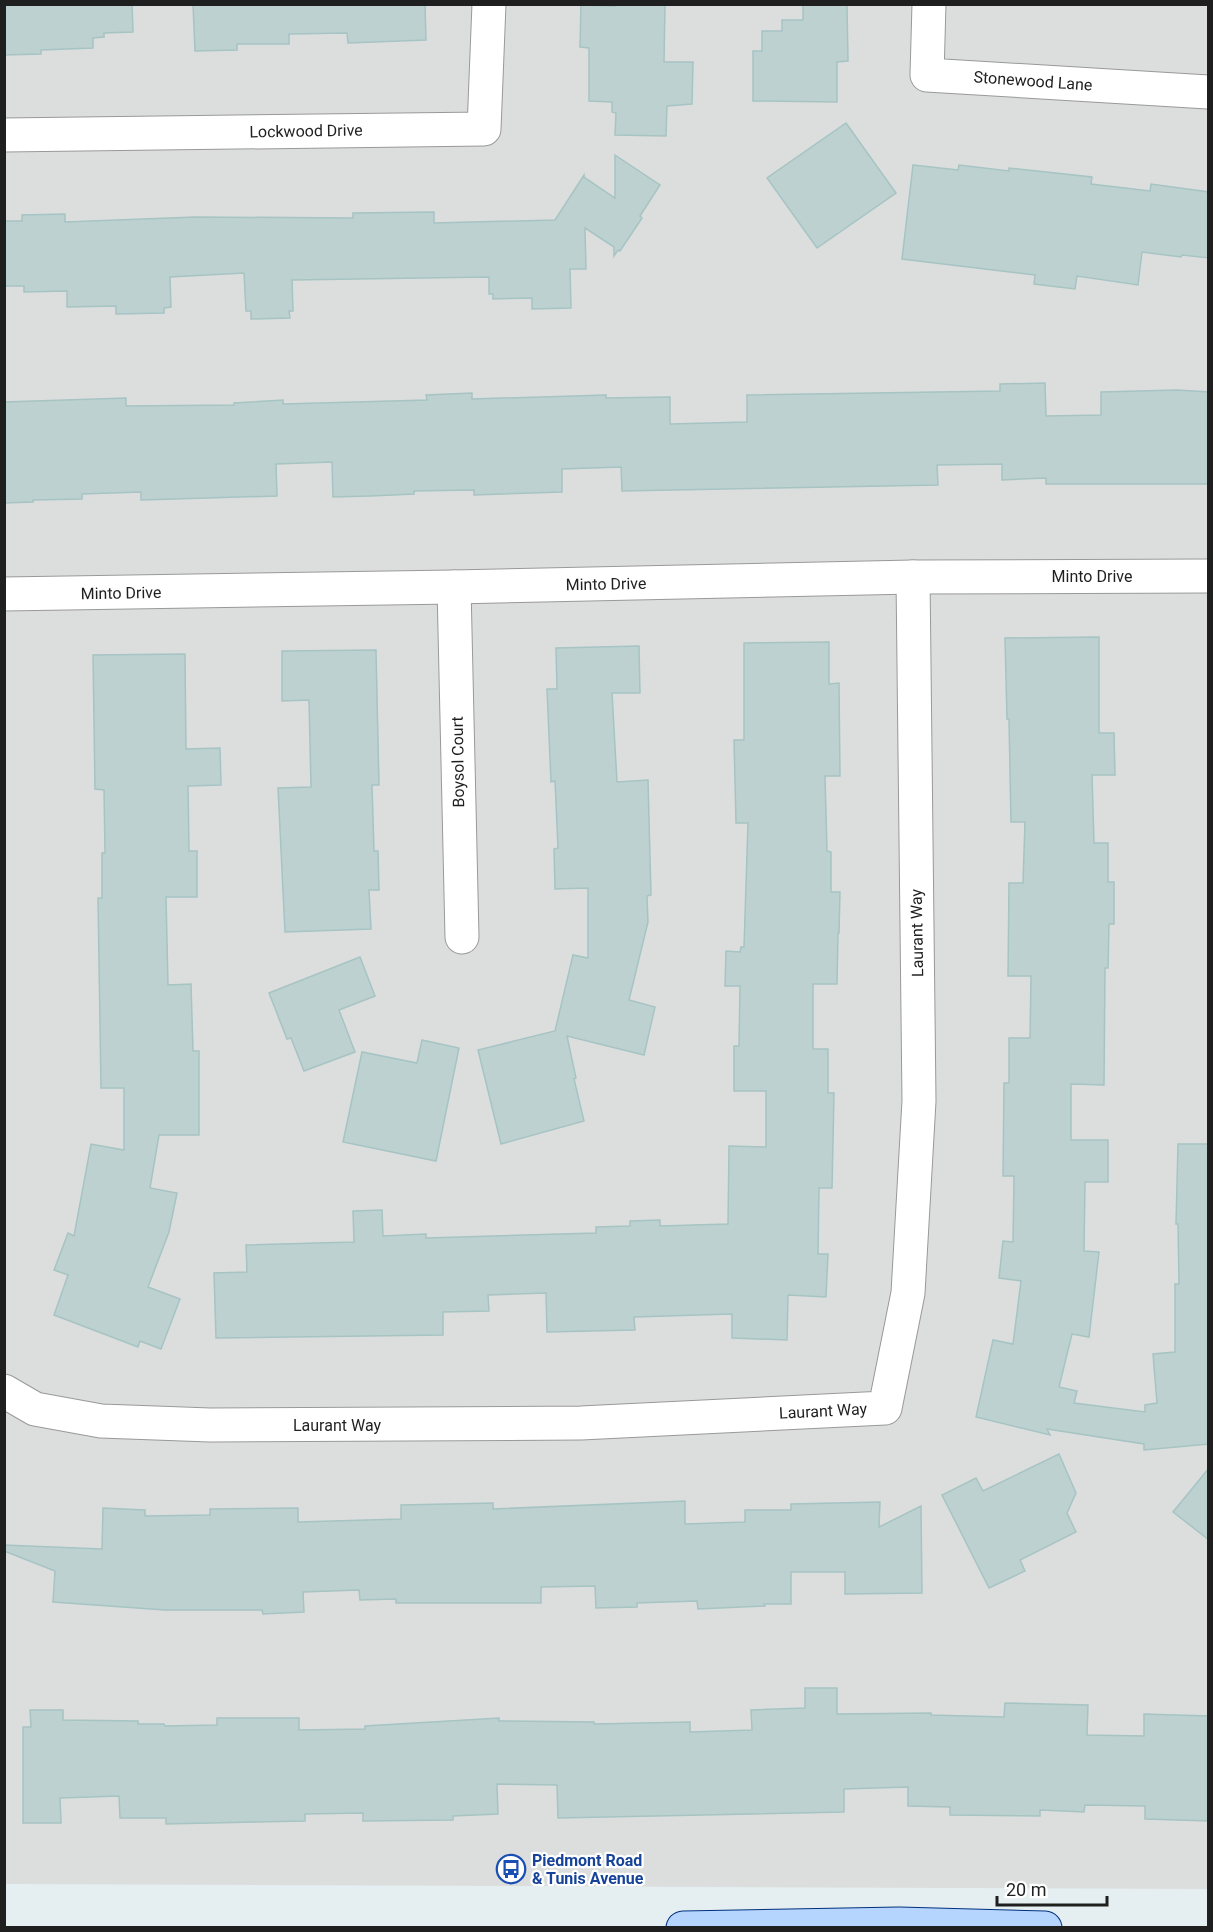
<svg xmlns="http://www.w3.org/2000/svg" width="1213" height="1932" viewBox="0 0 1213 1932" font-family="Roboto,sans-serif">
<style>
.residential{fill:#dcdedd}
.building{fill:#bdd1d0;stroke:#a6c4c3;stroke-width:1.5}
.lines{fill:none;stroke-linecap:round;stroke-linejoin:round}
.minor-casing{stroke:#999;stroke-width:35}
.secondary-casing{stroke:#00307d;stroke-width:35}
.minor{stroke:#fff;stroke-width:33}
.secondary{stroke:#b5d5ff;stroke-width:33}
.labels{text-anchor:middle;dominant-baseline:central;stroke-width:4.5;stroke-linejoin:round;paint-order:stroke}
.street-label{font-size:16px;fill:#1f1f1f;stroke:#fff}
.transit-label{font-size:16px;font-weight:bold;fill:#164399;stroke:#fff;text-anchor:start}
</style>
<rect width="100%" height="100%" fill="#e5eff1"/>
<polygon class="residential" points="5,5 1208,5 1208,1889 5,1884"/>
<g class="building">
<polygon points="4,4 132,4 133,32 104,33 104,37 93,38 93,48 41,50 41,54 4,55"/>
<polygon points="193,4 425,4 426,40 348,43 347,33 289,34 289,44 237,44 237,50 195,51"/>
<polygon points="615,4 665,4 664,62 693,62 692,104 667,106 666,136 615,135 616,113 612,112 612,102 589,101 589,48 580,47 581,5 615,6"/>
<polygon points="803,4 847,4 848,61 837,62 837,102 753,101 753,51 762,51 762,31 782,31 782,20 803,20"/>
<polygon points="846,123 896,193 817,248 767,178"/>
<polygon points="615,155 660,185 640,216 642,218 620,251 618,250 614,256 614,247 585,228 586,269 570,269 571,308 532,309 532,298 493,299 493,294 489,294 489,277 292,280 293,311 289,311 290,318 251,319 251,311 246,311 244,273 170,277 171,307 164,308 164,313 116,314 116,306 67,307 67,291 24,292 24,286 4,286 4,221 22,221 22,215 65,214 65,222 195,217 353,218 353,213 434,212 434,223 555,220 584,175 584,177 615,198"/>
<polygon points="913,165 958,170 959,165 1009,171 1009,168 1092,177 1091,184 1150,191 1151,184 1209,192 1209,258 1182,255 1181,257 1142,252 1138,285 1077,276 1075,289 1034,284 1035,275 902,259"/>
<polygon points="1045,383 1046,416 1101,415 1101,392 1177,390 1209,392 1209,484 1046,484 1046,478 1002,480 1002,464 937,465 938,485 622,491 621,467 562,469 562,492 474,495 474,490 414,491 414,494 371,496 333,497 332,462 276,464 277,496 141,500 141,492 82,494 82,499 33,500 33,502 4,503 4,402 126,398 126,406 234,405 234,403 283,400 283,404 427,400 426,395 472,393 472,399 606,395 606,398 670,397 670,424 747,422 747,395 1000,391 1000,384"/>
<polygon points="1099,637 1099,733 1114,733 1115,775 1092,775 1094,843 1108,843 1108,882 1114,882 1114,924 1109,924 1108,968 1105,968 1104,1085 1071,1084 1071,1140 1108,1140 1108,1182 1085,1182 1084,1251 1099,1252 1089,1337 1072,1334 1059,1387 1077,1391 1074,1403 1145,1412 1145,1405 1157,1403 1153,1354 1175,1352 1175,1284 1179,1284 1178,1224 1176,1224 1178,1144 1209,1144 1209,1444 1144,1450 1144,1444 1047,1429 1050,1435 976,1417 993,1340 1013,1344 1021,1281 999,1278 1003,1241 1013,1242 1014,1176 1003,1176 1004,1083 1009,1083 1009,1038 1030,1038 1031,976 1008,976 1009,883 1023,883 1025,822 1011,822 1009,719 1007,719 1005,638"/>
<polygon points="829,642 829,684 839,683 840,776 825,776 827,851 831,852 831,892 840,892 839,933 838,933 837,984 813,984 813,1049 828,1049 828,1093 834,1093 832,1188 819,1188 818,1254 828,1254 826,1297 788,1295 787,1340 732,1338 732,1314 634,1317 635,1330 547,1332 546,1293 488,1295 489,1311 443,1312 443,1335 216,1338 214,1273 247,1272 246,1245 354,1242 353,1211 382,1210 383,1236 426,1234 426,1238 596,1233 596,1227 630,1226 630,1221 660,1220 660,1226 728,1224 729,1146 766,1147 766,1091 734,1091 734,1046 739,1046 740,986 725,986 726,951 740,952 741,947 744,947 748,823 736,823 734,740 744,740 744,643"/>
<polygon points="639,646 640,693 612,693 617,782 648,780 651,895 647,896 648,922 629,1000 655,1007 644,1055 567,1036 576,1078 574,1079 584,1121 501,1144 478,1050 555,1031 573,955 588,958 588,888 555,889 554,849 558,848 555,781 551,782 547,689 557,689 556,648"/>
<polygon points="376,650 379,785 372,785 374,851 378,851 379,890 369,890 371,929 285,932 278,788 311,787 309,700 282,701 282,651"/>
<polygon points="185,654 186,749 220,748 221,785 188,786 189,851 197,851 197,897 166,897 168,985 191,984 193,1051 199,1051 199,1135 159,1135 150,1188 177,1193 169,1232 148,1287 180,1299 161,1349 140,1341 138,1347 54,1315 68,1275 54,1270 68,1233 74,1236 91,1144 124,1150 124,1088 101,1088 98,898 102,898 102,853 105,853 104,790 95,789 93,655"/>
<polygon points="360,957 375,996 339,1010 355,1052 304,1071 291,1038 287,1039 269,993"/>
<polygon points="422,1040 459,1048 436,1161 343,1142 362,1052 417,1063"/>
<polygon points="1059,1454 1076,1493 1067,1513 1076,1532 1020,1560 1025,1571 989,1588 942,1495 976,1478 983,1491"/>
<polygon points="1209,1468 1209,1540 1173,1512"/>
<polygon points="685,1501 685,1524 745,1522 745,1510 791,1510 791,1504 880,1502 879,1527 921,1506 922,1593 845,1594 845,1572 791,1572 791,1604 764,1604 765,1606 698,1609 697,1601 637,1603 637,1607 596,1608 595,1586 541,1587 541,1603 396,1603 396,1599 360,1600 359,1590 303,1592 304,1612 263,1614 262,1610 165,1610 53,1602 55,1571 4,1551 4,1545 102,1549 103,1508 145,1510 145,1516 210,1515 210,1509 298,1508 298,1522 401,1519 401,1505 493,1503 493,1509"/>
<polygon points="805,1688 837,1688 837,1714 931,1713 931,1715 1004,1717 1005,1703 1088,1705 1087,1735 1144,1736 1144,1714 1209,1716 1209,1821 1145,1819 1145,1806 1085,1805 1084,1812 1040,1810 1040,1816 950,1815 950,1807 908,1806 908,1787 844,1789 844,1812 558,1818 557,1785 497,1784 498,1814 453,1816 453,1820 363,1821 363,1813 305,1814 305,1821 166,1824 166,1818 120,1818 119,1796 60,1798 61,1823 23,1823 23,1727 31,1727 30,1710 63,1710 63,1720 138,1721 138,1724 164,1724 165,1726 217,1725 217,1718 299,1718 299,1730 365,1729 365,1726 499,1718 499,1721 594,1722 594,1724 690,1722 690,1732 752,1730 751,1710 805,1708"/>
</g>
<g class="lines">
<g class="minor-casing">
<g id="minor">
<polyline points="929,4 927,75 1208,92"/>
<polyline points="4,135 484,129 489,4"/>
<polyline points="454,587 462,937"/>
<polyline points="4,594 454,587 913,577 1208,576"/>
<polyline points="4,1391 35,1409 101,1421 210,1425 581,1423 885,1408 908,1293 919,1101 913,577"/>
</g>
</g>
<g class="secondary-casing">
<polyline id="secondary" points="683,1928 899,1924 1045,1928"/>
</g>
<use href="#minor" class="minor"/>
<use href="#secondary" class="secondary"/>
</g>
<defs>
<g id="bus-ring" transform="scale(1.5)"><circle r="9.5" fill="#fff" stroke="#1a4fb4" stroke-width="1.5"/><path d="M-5-6H5V4H4V6H2V4H-2V6H-4V4H-5ZM-3.5-4V0h7V-4ZM-3.5 1.2v1.5H-2V1.2ZM2 1.2v1.5H3.5V1.2Z" fill="#1a4fb4"/></g>
</defs>
<g fill-rule="evenodd">
<use href="#bus-ring" x="511" y="1869"/>
</g>
<g class="labels">
<g class="street-label">
<text transform="translate(1033 81) rotate(4)">Stonewood Lane</text>
<text transform="translate(306 131) rotate(-1)">Lockwood Drive</text>
<text x="1092" y="576">Minto Drive</text>
<text transform="translate(606 584) rotate(-1)">Minto Drive</text>
<text transform="translate(121 593) rotate(-1)">Minto Drive</text>
<text transform="translate(458 762) rotate(-91)">Boysol Court</text>
<text transform="translate(917 933) rotate(-91)">Laurant Way</text>
<text transform="translate(823 1411) rotate(-3)">Laurant Way</text>
<text x="337" y="1425">Laurant Way</text>
</g>
<g class="transit-label">
<text x="532" y="1860">Piedmont Road<tspan x="532" dy="18">&amp; Tunis Avenue</tspan></text>
</g>
</g>
<rect width="1213" height="1932" fill="none" stroke="#1f1f1f" stroke-width="12"/>
<path d="M997 1896v9h110v-9" fill="none" stroke="#1f1f1f" stroke-width="3"/>
<text x="1006" y="1896" font-size="18" fill="#1f1f1f" stroke="#ffffff" stroke-width="4.5" paint-order="stroke">20 m</text>
</svg>
